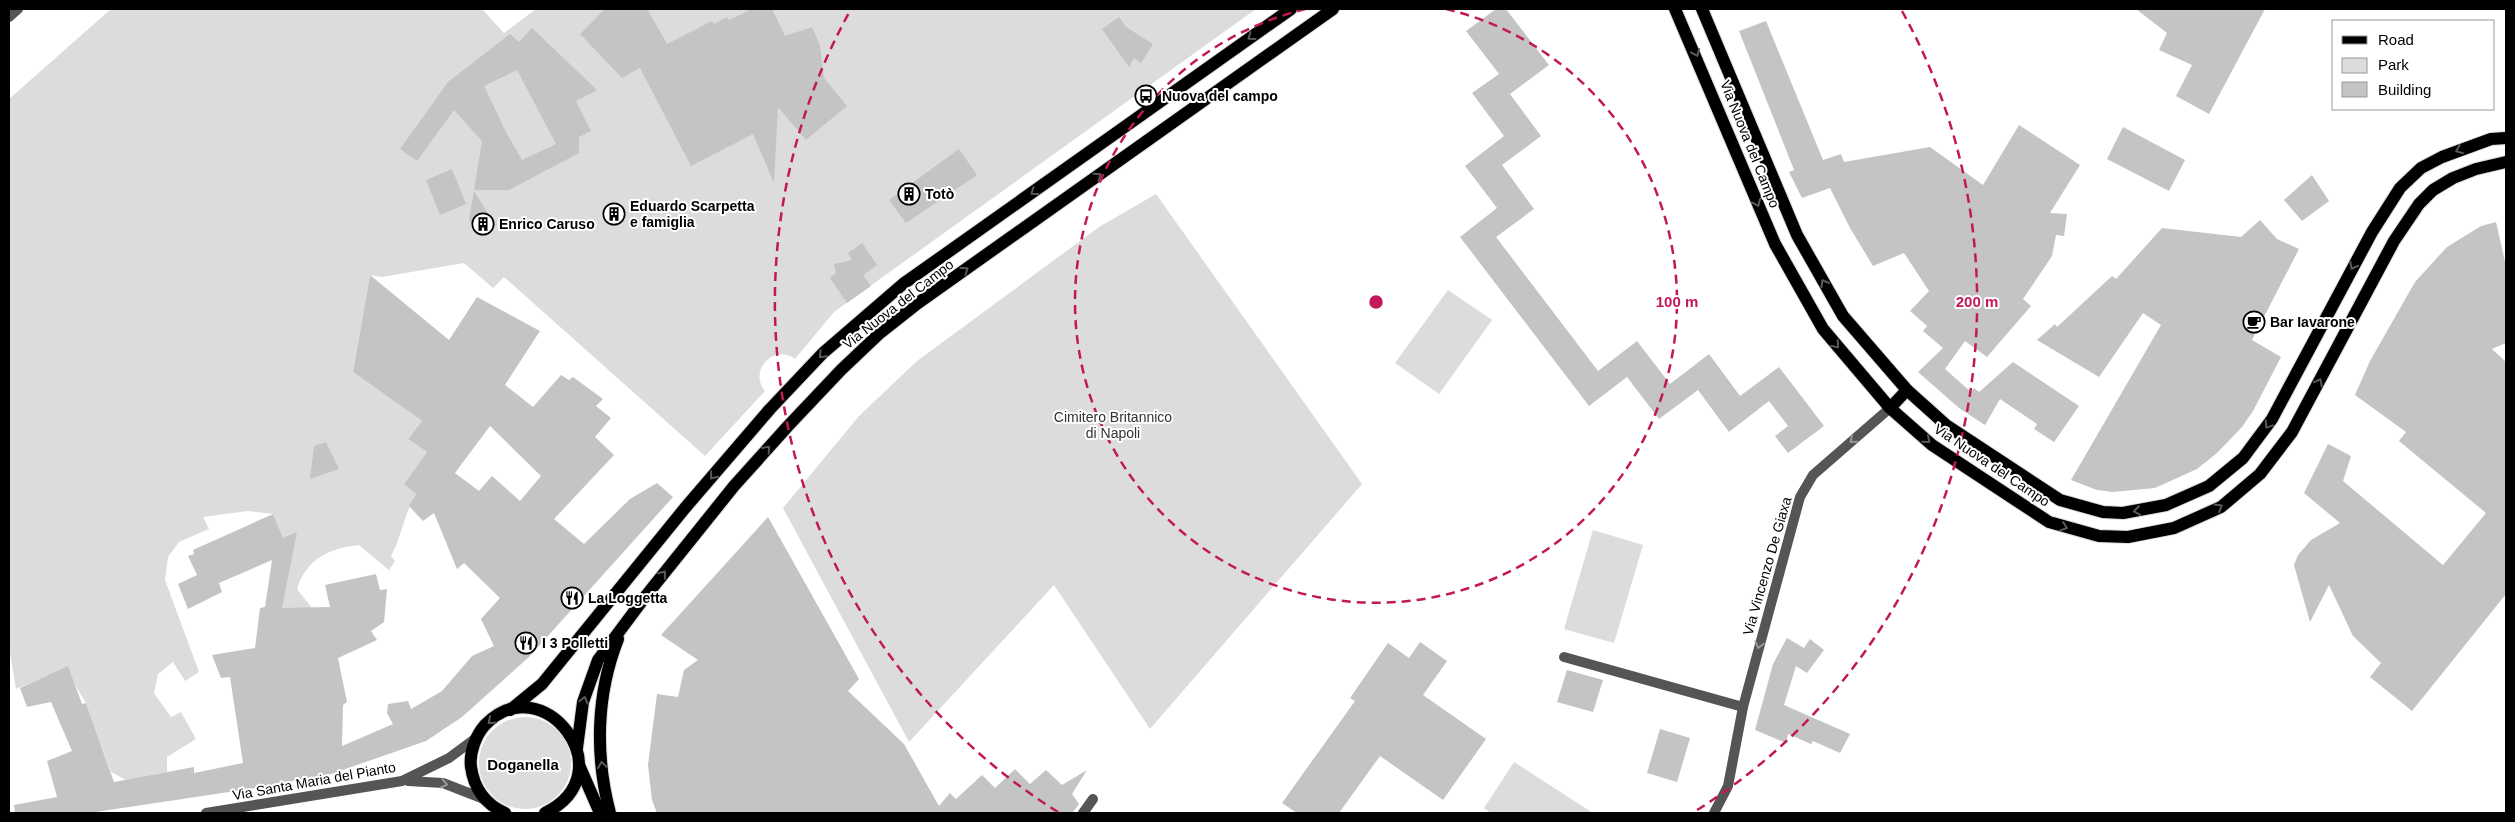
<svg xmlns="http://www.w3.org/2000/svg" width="2515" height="822" viewBox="0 0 2515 822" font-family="Helvetica,sans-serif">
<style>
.green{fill:#dcdcdc}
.building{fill:#c4c4c4;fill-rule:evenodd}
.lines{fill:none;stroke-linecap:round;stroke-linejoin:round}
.primary-casing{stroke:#dbdbdb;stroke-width:14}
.street{stroke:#555;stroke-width:10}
.primary{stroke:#000;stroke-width:12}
.oneway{stroke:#595959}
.oneway2{stroke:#999}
.ring{fill:none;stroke:#c2185b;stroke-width:2.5;stroke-dasharray:9 6}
.labels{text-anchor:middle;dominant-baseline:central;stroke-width:4;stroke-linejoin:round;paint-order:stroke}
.poi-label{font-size:14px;font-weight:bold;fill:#000;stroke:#fff;text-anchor:start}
.street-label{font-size:14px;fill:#000;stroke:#fff}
.park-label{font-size:14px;fill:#333;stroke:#fff}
.neighbourhood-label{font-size:15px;font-weight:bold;fill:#000;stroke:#fff}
.centre{fill:#c2185b;stroke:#fff;stroke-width:2.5}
.ring-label{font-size:15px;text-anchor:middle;font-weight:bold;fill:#c2185b;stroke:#fff;stroke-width:4;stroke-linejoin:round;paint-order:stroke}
</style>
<rect width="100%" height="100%" fill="#fff"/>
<g class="green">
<path d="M111,9H482L504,33L536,9H1256L834,312L795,359C774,343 748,371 765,391L705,456L504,277L493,288L464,263L382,277L370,275L353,372L422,421L408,439L427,452L404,484L416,494C404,514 402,536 391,556L395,561L389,570L359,545C330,548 306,559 297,589L312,608H282L283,538L273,514L248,511L203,517L209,529L179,542L168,557L165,580L199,672L185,681L173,662L158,674L154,693L171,717L181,712L196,739L167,757V772L126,780L111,772L86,703L75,685L68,667L16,689L9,647V99Z"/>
<polygon points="1156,194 1362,484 1150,729 1054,585 909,742 783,508 859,416 917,361 1099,227"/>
<polygon points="1448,290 1492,320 1439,394 1395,363"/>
<polygon points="1593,530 1643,545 1614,643 1564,629"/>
<circle cx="525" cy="763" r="46"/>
<polygon points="1514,762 1593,813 1491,813 1484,808"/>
</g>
<g class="building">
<polygon points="605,9 647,9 667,44 712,21 714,24 727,17 729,20 752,9 772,9 785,36 812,27 820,45 824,78 847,106 806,140 778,107 774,183 753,134 691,166 640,68 622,78 580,34"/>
<polygon points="1496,9 1506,9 1549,65 1510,94 1541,136 1502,165 1534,209 1496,237 1598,371 1637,341 1670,384 1709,354 1740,396 1779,367 1824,426 1788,453 1775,436 1788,426 1769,401 1729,432 1698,390 1659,419 1627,377 1589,406 1460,237 1497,208 1465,166 1504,136 1472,93 1499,74 1466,31"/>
<polygon points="2136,9 2265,9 2209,114 2176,96 2192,65 2159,50 2167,33"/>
<polygon points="1119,17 1126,27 1153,44 1141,63 1134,58 1129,67 1102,29"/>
<polygon points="1766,21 1823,160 1841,154 1844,162 1930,147 1983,185 2019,125 2080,165 2050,213 2067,214 2064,236 2056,235 2052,256 2023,299 2031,306 1987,357 1965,341 1945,369 1971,392 1974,388 1979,392 2013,362 2079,406 2054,442 2034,429 2037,424 2000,399 1985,425 1959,408 1918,372 1943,348 1923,331 1927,326 1910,311 1929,291 1904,253 1873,266 1850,228 1830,188 1802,198 1789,172 1794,170 1739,31"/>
<path d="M532,28L597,90L576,101L591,131L579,137V153L509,190H474L482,141L454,110L417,161L400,149L448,82L510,34L519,42ZM517,70L556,144L522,160L507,134L484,86Z"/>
<polygon points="2123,127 2185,160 2169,191 2107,159"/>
<polygon points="959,149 977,175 906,223 889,200"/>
<polygon points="452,169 466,204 440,215 426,180"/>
<polygon points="2312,175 2329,201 2302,221 2284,200"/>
<polygon points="474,191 495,225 479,235 469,220"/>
<polygon points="2260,220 2277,239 2299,249 2252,340 2281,357 2253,411 2242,427 2217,453 2197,469 2155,488 2113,492 2097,490 2071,480 2161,325 2143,313 2099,377 2037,340 2055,324 2057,327 2112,276 2116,279 2162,228 2241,237"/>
<polygon points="2496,222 2506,266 2506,343 2492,349 2506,362 2506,594 2412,711 2370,677 2381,663 2353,636 2329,585 2310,622 2294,565 2298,555 2311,540 2340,523 2304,493 2328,444 2351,456 2343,481 2443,565 2486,513 2399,441 2406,432 2355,395 2370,361 2415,282 2447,247 2481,226"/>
<polygon points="862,243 877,265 863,275 871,286 847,303 830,278 836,273 834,264 852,260 848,253"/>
<path d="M370,275L449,340L477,297L540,331L505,385L533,407L561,375L569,380L573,377L603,399L596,406L611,418L595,437L614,455L554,519L584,544L630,499L657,483L673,497L529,657L462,717L426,741L331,774L249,789L89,813H15L14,805L57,797L47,761L72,751L51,702L27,707L20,688L68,666L82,704L86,703L114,782L194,767V773L243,763L230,677L221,678L212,655L255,648L260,608L265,607L272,560L219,583L222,592L188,609L178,584L197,575L188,556L194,554L193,550L273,514L283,538L297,532L282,608L330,607L325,585L376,574L380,590L387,589L384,622L371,631L377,640L338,658L347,702L343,705L342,746L393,724L387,713L388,704L408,701L411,709L442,691L472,656L494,646L481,619L500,598L464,563L457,569L434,513L423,521L409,506L416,494L404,484L427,452L408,439L422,421L353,372ZM490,426L541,476L520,501L492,476L479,491L455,473Z"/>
<polygon points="326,442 339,469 310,479 314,446"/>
<polygon points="768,517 859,679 848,691 904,744 939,806 950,793 956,799 982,775 995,788 1015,769 1030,784 1046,770 1062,785 1087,770 1072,794 1079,804 1072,813 657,813 652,800 648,765 657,694 678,697 684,670 698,660 661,635"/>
<polygon points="1787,638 1804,648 1810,639 1824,650 1807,673 1796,666 1784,705 1850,734 1840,753 1813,741 1811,744 1788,734 1786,743 1755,730 1773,664"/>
<polygon points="1420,642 1447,661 1423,695 1486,739 1443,800 1380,756 1339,813 1297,813 1282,803 1355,701 1350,698 1388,643 1409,658"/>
<polygon points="1567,670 1603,680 1593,712 1557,702"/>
<polygon points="1660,729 1690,738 1677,782 1647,773"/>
</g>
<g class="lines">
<g class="primary-casing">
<g id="primary">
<polyline points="1675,9 1775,244 1823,329 1890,408 1932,445 2049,522 2099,536 2128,537 2174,528 2221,507 2260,474 2292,432 2394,241 2419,204 2433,190 2453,178 2476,169 2506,162"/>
<polyline points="1702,9 1797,235 1843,316 1907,390 1946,425 2060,500 2103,512 2123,513 2166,505 2209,486 2243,458 2272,419 2372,232 2400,188 2421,168 2442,157 2491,139 2506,138"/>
<polyline points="1890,408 1907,390"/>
<polyline points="510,710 542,684 685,508 770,409 823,353 903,284 1291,9"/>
<polyline points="577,748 583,702 598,660 645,597 734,486 788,426 841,370 880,333 918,303 1333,9"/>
<polyline points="579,765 600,813"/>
<path d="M505,813C485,804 474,789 471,767C469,753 476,735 485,725C542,665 627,773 545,813"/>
<path d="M610,813C595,756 596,695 618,639"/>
</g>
</g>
<g class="street">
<polyline points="9,17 18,9"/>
<polyline points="1564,657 1743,707"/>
<polyline points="408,781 443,783 484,799"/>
<polyline points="206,813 402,781 449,758 476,738"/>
<polyline points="1083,813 1093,799"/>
<polyline points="1714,813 1728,786 1743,707 1800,497 1813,475 1890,408"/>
</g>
<use href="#primary" class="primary"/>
</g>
<defs><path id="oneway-chevron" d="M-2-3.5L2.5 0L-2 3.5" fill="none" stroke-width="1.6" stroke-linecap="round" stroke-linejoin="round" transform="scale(1.25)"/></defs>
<g class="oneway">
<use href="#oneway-chevron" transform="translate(1251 37) rotate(144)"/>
<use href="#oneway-chevron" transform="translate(1696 53) rotate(67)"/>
<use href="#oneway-chevron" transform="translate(2459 150) rotate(158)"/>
<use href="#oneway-chevron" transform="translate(1098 176) rotate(-35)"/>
<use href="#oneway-chevron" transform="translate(1034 192) rotate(145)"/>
<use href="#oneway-chevron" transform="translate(1757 203) rotate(67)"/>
<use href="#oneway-chevron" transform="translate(2353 266) rotate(118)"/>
<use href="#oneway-chevron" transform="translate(965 270) rotate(-36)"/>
<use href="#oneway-chevron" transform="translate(1824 283) rotate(-120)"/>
<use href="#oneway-chevron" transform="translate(1836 345) rotate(50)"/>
<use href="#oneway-chevron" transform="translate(822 355) rotate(134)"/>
<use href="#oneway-chevron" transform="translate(2319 382) rotate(-62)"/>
<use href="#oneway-chevron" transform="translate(2268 425) rotate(124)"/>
<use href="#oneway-chevron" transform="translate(1927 440) rotate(41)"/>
<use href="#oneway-chevron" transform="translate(767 449) rotate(-49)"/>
<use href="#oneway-chevron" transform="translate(713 476) rotate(129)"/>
<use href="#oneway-chevron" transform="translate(2219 507) rotate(-31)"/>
<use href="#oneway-chevron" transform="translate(2137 511) rotate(172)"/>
<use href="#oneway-chevron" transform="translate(2064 527) rotate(19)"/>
<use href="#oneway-chevron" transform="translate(663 574) rotate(-51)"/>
<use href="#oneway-chevron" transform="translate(584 700) rotate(-74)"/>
<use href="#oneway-chevron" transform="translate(491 721) rotate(140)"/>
<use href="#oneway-chevron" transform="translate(602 765) rotate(-98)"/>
</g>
<g class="oneway2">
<use href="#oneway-chevron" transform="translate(1853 440) rotate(139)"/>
<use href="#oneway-chevron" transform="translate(1759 645) rotate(105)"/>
<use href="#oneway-chevron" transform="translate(444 784) rotate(13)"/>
</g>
<g class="ring">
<path d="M1446 9A301 301 0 1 1 1306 9"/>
<path d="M1058 812A601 601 0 0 1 850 11M1902 11A601 601 0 0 1 1694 812"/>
</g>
<defs>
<g id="bus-ring" transform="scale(1.125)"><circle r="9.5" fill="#fff" stroke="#000" stroke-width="1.5"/><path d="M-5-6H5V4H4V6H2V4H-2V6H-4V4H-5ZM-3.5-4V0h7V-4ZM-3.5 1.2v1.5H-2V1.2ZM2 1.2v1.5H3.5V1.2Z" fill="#000"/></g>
<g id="building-ring" transform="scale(1.125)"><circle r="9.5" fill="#fff" stroke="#000" stroke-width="1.5"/><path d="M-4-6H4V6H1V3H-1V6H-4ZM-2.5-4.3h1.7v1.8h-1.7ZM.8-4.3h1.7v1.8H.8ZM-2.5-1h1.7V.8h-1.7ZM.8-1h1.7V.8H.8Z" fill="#000"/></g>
<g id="cafe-ring" transform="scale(1.125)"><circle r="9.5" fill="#fff" stroke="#000" stroke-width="1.5"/><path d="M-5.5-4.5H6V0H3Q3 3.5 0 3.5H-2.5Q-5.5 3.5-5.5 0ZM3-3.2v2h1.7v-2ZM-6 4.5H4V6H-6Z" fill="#000"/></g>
<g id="restaurant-ring" transform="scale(1.125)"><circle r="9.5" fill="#fff" stroke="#000" stroke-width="1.5"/><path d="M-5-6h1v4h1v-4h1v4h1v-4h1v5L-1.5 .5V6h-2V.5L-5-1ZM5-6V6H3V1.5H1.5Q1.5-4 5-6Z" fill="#000"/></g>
</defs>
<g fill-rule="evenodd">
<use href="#bus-ring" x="1146" y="96"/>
<use href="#building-ring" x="909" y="194"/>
<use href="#building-ring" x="614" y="214"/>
<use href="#building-ring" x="483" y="224"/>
<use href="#cafe-ring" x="2254" y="322"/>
<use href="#restaurant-ring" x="572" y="598"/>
<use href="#restaurant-ring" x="526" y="643"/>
</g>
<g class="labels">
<g class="poi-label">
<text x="1162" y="96">Nuova del campo</text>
<text x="925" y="194">Totò</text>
<text x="630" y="206">Eduardo Scarpetta<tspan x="630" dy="16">e famiglia</tspan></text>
<text x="499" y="224">Enrico Caruso</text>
<text x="2270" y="322">Bar Iavarone</text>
<text x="588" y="598">La Loggetta</text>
<text x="542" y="643">I 3 Polletti</text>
</g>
<g class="street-label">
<text transform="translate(1750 144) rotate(68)">Via Nuova del Campo</text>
<text transform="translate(898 304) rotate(-38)">Via Nuova del Campo</text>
<text transform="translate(1992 465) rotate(34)">Via Nuova del Campo</text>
<text transform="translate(1767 566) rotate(-74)">Via Vincenzo De Giaxa</text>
<text transform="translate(314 781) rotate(-10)">Via Santa Maria del Pianto</text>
</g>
<g class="park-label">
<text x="1113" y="417">Cimitero Britannico<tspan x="1113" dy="16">di Napoli</tspan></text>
</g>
<g class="neighbourhood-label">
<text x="523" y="764">Doganella</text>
</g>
</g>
<circle cx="1376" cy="302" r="8" class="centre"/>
<g class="ring-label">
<text x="1677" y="307">100 m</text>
<text x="1977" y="307">200 m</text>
</g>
<rect width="2515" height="822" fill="none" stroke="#000000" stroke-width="20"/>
<rect x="2332" y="20" width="162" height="90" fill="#ffffff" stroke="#999999"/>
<rect x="2342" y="36" width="25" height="8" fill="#000000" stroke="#999999"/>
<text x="2378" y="45" font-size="15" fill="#000000">Road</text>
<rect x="2342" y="58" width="25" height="15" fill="#dcdcdc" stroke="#999999"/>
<text x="2378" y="70" font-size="15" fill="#000000">Park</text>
<rect x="2342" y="82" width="25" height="15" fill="#c4c4c4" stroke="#999999"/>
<text x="2378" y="95" font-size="15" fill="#000000">Building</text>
</svg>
